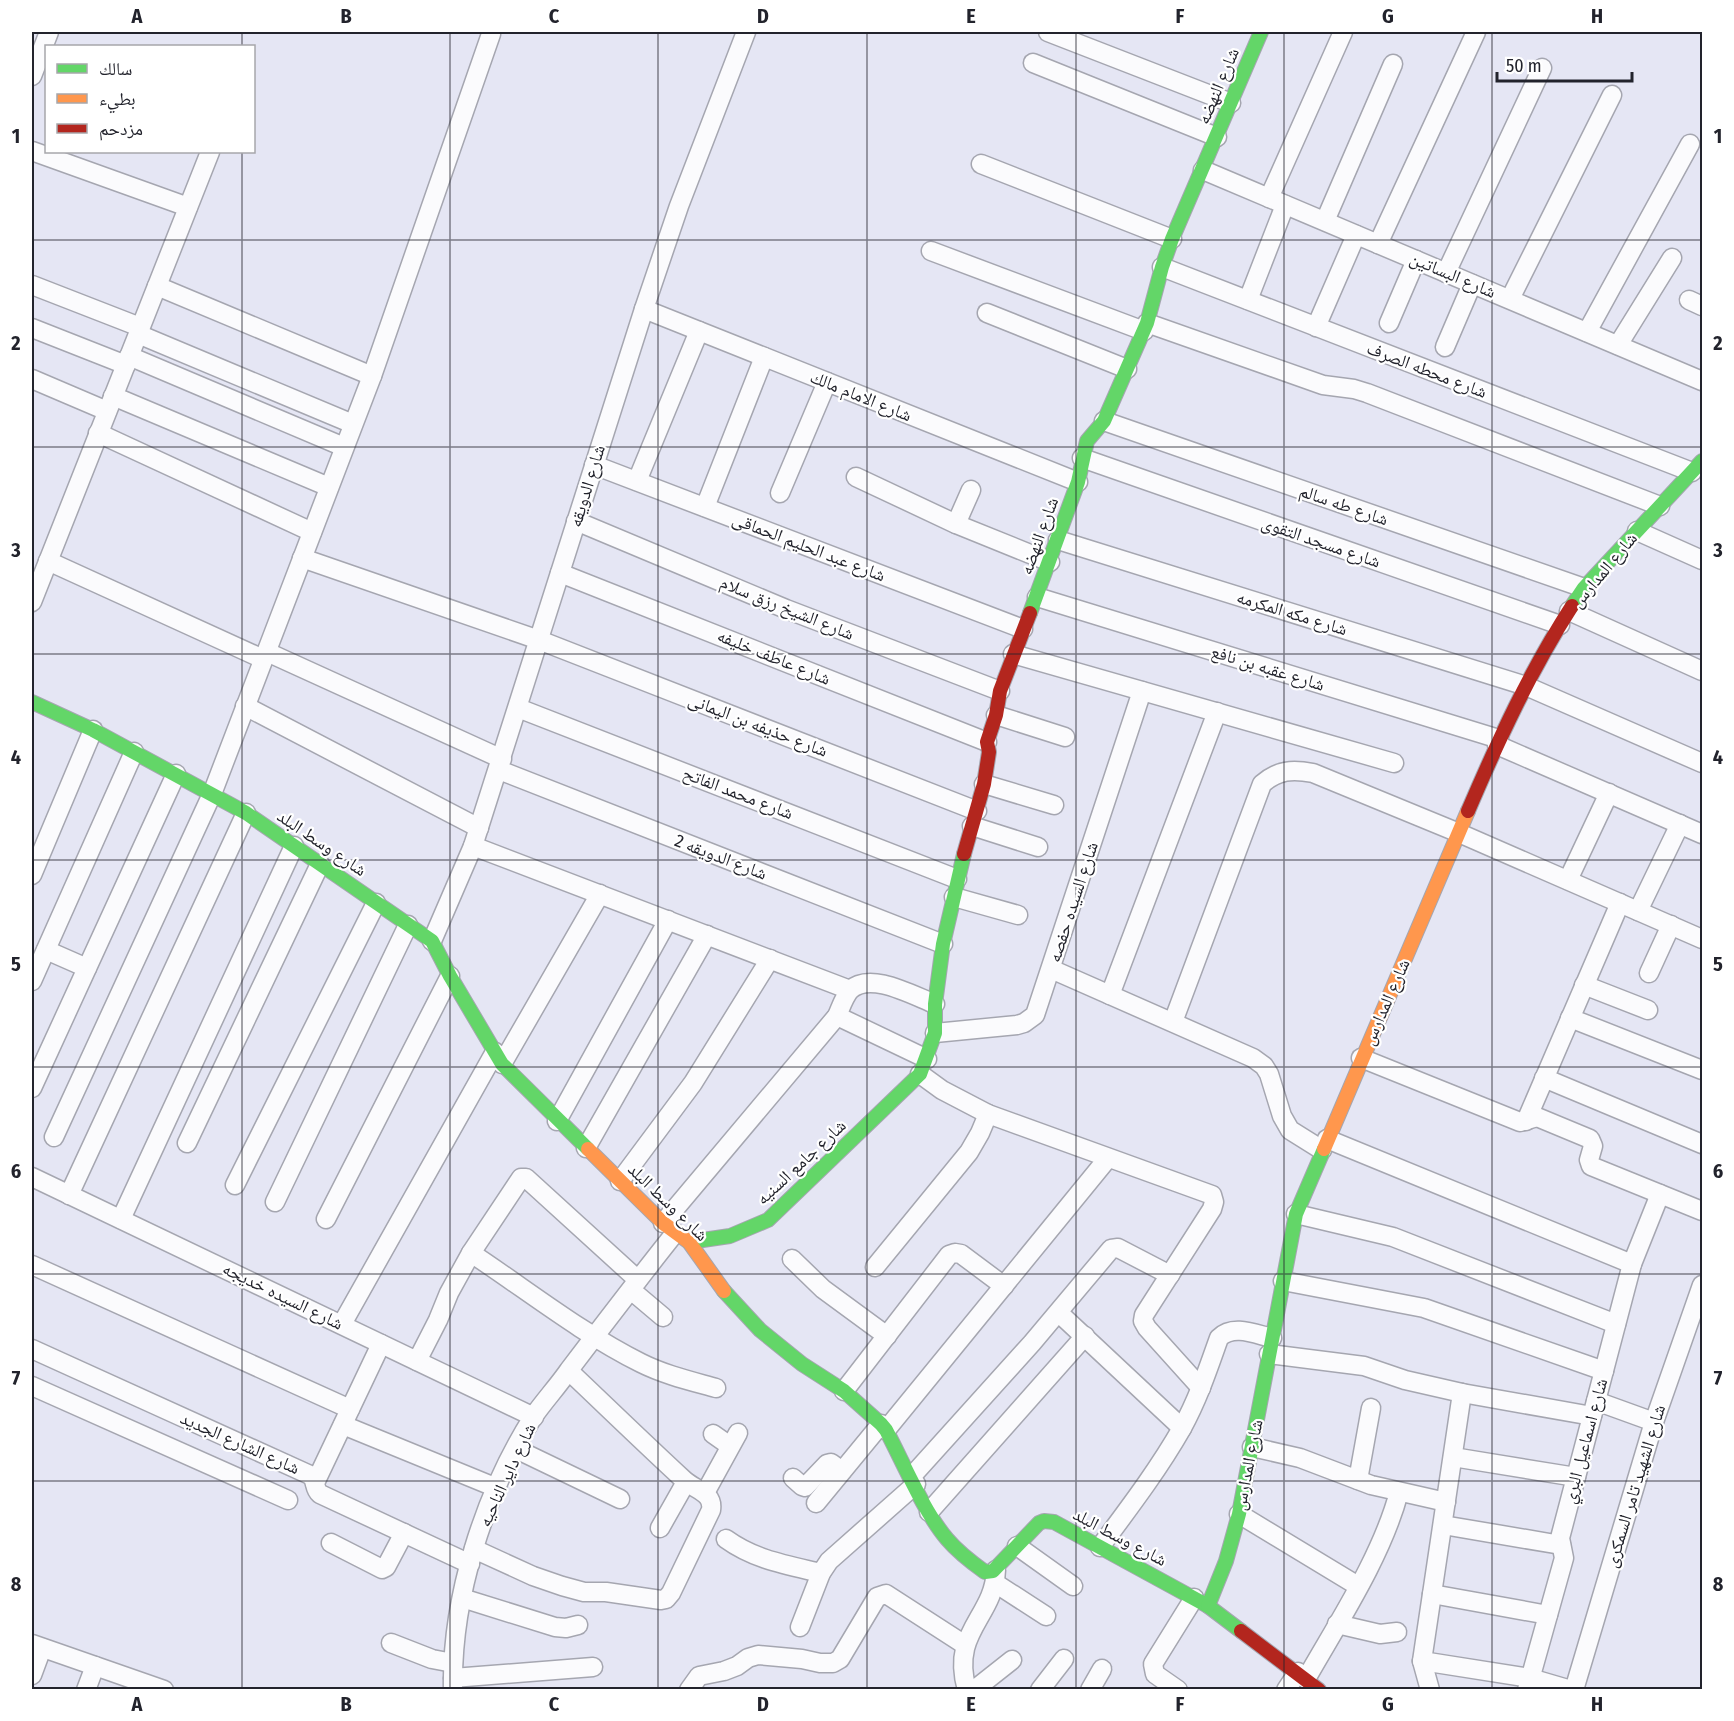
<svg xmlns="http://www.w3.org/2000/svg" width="1734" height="1721" viewBox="0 0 1734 1721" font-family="'Fira Sans Condensed','Noto Naskh Arabic',sans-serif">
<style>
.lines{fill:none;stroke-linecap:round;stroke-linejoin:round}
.street-casing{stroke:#a5a6b0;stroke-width:21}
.fast-casing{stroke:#a5a6b0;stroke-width:16}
.slow-casing{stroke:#a5a6b0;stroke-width:16}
.jam-casing{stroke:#a5a6b0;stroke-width:16}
.street{stroke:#fbfbfd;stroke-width:18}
.fast{stroke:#63d668;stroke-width:14}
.slow{stroke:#ff974d;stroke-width:14}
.jam{stroke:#b3261e;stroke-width:14}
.grid{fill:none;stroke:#22232c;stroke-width:1.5;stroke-opacity:0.55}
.labels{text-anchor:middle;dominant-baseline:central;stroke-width:4.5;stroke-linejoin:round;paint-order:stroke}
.street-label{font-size:18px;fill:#22232c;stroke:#fff}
.neatline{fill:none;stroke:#22232c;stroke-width:2}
.grid-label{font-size:20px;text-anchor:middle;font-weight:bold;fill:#22232c}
</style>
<rect width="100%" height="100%" fill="#e5e6f4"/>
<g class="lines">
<g class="street-casing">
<g id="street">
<polyline points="1048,32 1231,103"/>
<polyline points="1033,63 1217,137"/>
<polyline points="32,76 49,32"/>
<polyline points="32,151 188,207"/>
<polyline points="981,164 1172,239"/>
<polyline points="1203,170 1702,381"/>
<polyline points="1269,198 1343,32"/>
<polyline points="1325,221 1393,64"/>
<polyline points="1378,244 1476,32"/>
<polyline points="931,251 1144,331"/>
<polyline points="1162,267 1692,472"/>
<polyline points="1446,273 1542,68"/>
<polyline points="32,285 140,327"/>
<polyline points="157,286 372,376"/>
<polyline points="1510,299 1612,95"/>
<polyline points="1248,300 1285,205"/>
<polyline points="1689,300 1702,306"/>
<polyline points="644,309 1078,482"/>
<polyline points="987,313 1127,369"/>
<polyline points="1147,323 1323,385 1354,389 1367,393 1660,506"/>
<polyline points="1389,323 1416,260"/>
<polyline points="1316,327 1356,235"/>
<polyline points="32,328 126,365"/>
<polyline points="1587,332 1690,144"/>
<polyline points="138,334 353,424"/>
<polyline points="1618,345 1672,258"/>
<polyline points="1445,347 1472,284"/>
<polyline points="129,356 344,447"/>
<polyline points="32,379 107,411"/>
<polyline points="113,396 329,487"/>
<polyline points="1104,421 1584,588"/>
<polyline points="98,433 312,532"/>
<polyline points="1082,458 1560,625"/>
<polyline points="594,465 1023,629"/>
<polyline points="856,477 956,524 1050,562"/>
<polyline points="637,481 699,331"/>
<polyline points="780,493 827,382"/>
<polyline points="705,507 764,357"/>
<polyline points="576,521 786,609 1000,691"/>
<polyline points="956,524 971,490"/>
<polyline points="1637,531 1702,560"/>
<polyline points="1058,540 1526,686 1702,763"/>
<polyline points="302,558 539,640 977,811"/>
<polyline points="48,561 263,659"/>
<polyline points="560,573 987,742"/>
<polyline points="1037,597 1499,739"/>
<polyline points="32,602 210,152"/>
<polyline points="1569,611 1702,671"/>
<polyline points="267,652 502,759"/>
<polyline points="1013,654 1394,763"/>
<polyline points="245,706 479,828"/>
<polyline points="518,708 957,879"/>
<polyline points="996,715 1065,737"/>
<polyline points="1497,745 1702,834"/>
<polyline points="499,770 943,944"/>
<polyline points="984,784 1054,805"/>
<polyline points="972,826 1038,847"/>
<polyline points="473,846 850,990"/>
<polyline points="32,875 93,730"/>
<polyline points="1568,880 1609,793"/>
<polyline points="954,897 1018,915"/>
<polyline points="1638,911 1680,824"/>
<polyline points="432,941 473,846 644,309 679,206 746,32"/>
<polyline points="46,950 87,968"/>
<polyline points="1051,969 1253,1058 1264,1066 1269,1074 1282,1116 1290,1130 1322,1150"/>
<polyline points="1649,973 1671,925"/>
<polyline points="32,981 134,752"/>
<polyline points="1584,985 1648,1010"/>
<polyline points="1110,995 1217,712"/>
<polyline points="837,1016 927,1059"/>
<polyline points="1570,1018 1702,1070"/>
<path d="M1173,1022L1262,784C1278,770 1292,769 1313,773L1459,833L1702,939"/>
<polyline points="935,1033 1017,1025 1024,1023 1035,1015 1142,691"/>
<polyline points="1361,1058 1520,1122 1537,1117 1590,1139 1593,1146 1589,1160 1591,1166 1702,1211"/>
<polyline points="502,1064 600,894"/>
<polyline points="920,1074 942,1090 988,1114 1212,1195 1214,1202 1212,1209 1144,1315 1143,1321 1147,1328 1201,1388"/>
<polyline points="1544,1078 1702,1144"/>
<polyline points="32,1088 176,774"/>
<polyline points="557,1121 668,920"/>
<polyline points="1526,1121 1620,903"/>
<polyline points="54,1137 212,794 372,376 491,34"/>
<polyline points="1327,1139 1632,1264"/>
<polyline points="187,1143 320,864"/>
<polyline points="586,1148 707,935"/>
<polyline points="32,1177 534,1417"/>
<polyline points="620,1181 693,1083 770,959"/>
<polyline points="235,1185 376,903"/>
<polyline points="69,1195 246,813"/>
<polyline points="275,1202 408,925"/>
<polyline points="1296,1214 1393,1237 1616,1324"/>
<polyline points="121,1219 294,846"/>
<polyline points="326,1219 450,976"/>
<path d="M663,1223L837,1016C841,1007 844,997 850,990C870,971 912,995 935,1004"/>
<path d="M471,1253C527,1290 581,1333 641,1363C665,1375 691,1381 716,1388"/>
<polyline points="792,1259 823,1289 887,1336"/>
<polyline points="32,1265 350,1409"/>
<polyline points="875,1267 969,1152 980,1133 988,1114"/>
<polyline points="1283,1281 1424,1308 1604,1371"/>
<polyline points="631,1290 663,1317"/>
<polyline points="1059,1313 1182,1428"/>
<polyline points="342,1324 495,1052"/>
<path d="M32,1349L310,1475C317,1480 313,1488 320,1494L470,1564"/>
<polyline points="1269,1354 1364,1366 1405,1380 1462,1393 1592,1416"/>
<polyline points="417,1361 438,1320 449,1293 471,1253 521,1178 526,1178 638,1280"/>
<polyline points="32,1386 288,1500"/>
<polyline points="844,1391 949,1255 955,1253 961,1254 1004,1286"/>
<polyline points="1596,1401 1654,1422"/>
<polyline points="343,1425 497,1488"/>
<polyline points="886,1430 1108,1158"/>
<polyline points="713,1434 730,1446"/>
<polyline points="1252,1447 1300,1458 1371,1485 1446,1502"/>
<polyline points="516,1449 620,1499"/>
<polyline points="1453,1457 1576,1477"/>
<polyline points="912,1476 1032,1343 1111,1249 1118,1248 1170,1275"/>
<polyline points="793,1478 802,1486 805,1487 827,1464 831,1463 842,1471"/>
<polyline points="1358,1480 1371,1408"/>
<polyline points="315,1483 381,1344"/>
<polyline points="705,1493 738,1433"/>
<polyline points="816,1503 881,1424"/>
<polyline points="929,1512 1085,1336"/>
<polyline points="1239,1514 1358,1586"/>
<polyline points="1443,1525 1561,1545"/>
<polyline points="660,1528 686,1482"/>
<path d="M726,1539C755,1560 787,1565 821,1573"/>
<polyline points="331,1543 382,1569 386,1567 404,1533"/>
<polyline points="1017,1546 1073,1586"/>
<path d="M1100,1547C1129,1508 1158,1470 1182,1428C1198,1399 1208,1369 1219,1338C1233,1324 1255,1334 1272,1338"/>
<path d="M474,1549L533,1576L562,1586L584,1592H606L661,1600L666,1599L671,1593L711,1510C714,1492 694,1490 683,1479C644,1443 607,1407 569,1371"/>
<polyline points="995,1583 1046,1616"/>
<polyline points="1432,1594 1548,1615"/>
<polyline points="462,1598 555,1627 566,1628 578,1625"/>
<polyline points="1337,1624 1380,1634 1397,1632"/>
<polyline points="800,1627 821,1573 829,1561 916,1484"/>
<polyline points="391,1643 432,1659 453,1663"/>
<polyline points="32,1644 164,1690"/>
<polyline points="1422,1661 1530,1678 1571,1690"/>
<polyline points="32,1675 42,1648"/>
<polyline points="453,1678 593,1667"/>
<path d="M1306,1679C1339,1621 1382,1556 1399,1492"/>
<polyline points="86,1690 95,1666"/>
<path d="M453,1690C451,1598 484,1495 533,1417C544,1401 558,1386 569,1370C604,1324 639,1278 675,1233"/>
<polyline points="689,1690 699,1676 724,1671 737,1666 748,1658 758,1655 802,1659 820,1663 833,1663 840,1659 877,1597 886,1594 965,1645"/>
<path d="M967,1690C950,1631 994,1618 996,1570"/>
<polyline points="974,1690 1012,1660"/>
<polyline points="1040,1690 1064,1659"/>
<polyline points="1090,1690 1102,1669"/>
<polyline points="1178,1690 1155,1674 1153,1664 1194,1598"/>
<polyline points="1286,1690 1298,1672"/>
<polyline points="1430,1690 1422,1661 1462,1393"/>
<polyline points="1527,1690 1564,1558 1560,1538 1632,1264 1660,1194"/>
<polyline points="1574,1690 1654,1422 1702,1285"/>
</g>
</g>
<g class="fast-casing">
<g id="fast">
<polyline points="1572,606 1584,588 1702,461"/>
<polyline points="1030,613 1078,482 1087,441 1104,421 1147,323 1162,267 1172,239 1261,32"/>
<polyline points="32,702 93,730 246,813 432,941 450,976 502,1064 588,1149"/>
<polyline points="689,1242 730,1236 768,1220 920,1074 935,1033 935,1004 943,944 964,854"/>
<path d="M724,1291L760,1330L802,1364L844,1391L881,1424L886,1430C903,1462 924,1512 947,1539C958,1552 971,1562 985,1572L993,1571L1039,1523L1044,1521L1054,1522L1208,1606L1241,1631"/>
<polyline points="1208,1606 1226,1561 1239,1514 1296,1214 1324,1149"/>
</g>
</g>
<g class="slow-casing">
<g id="slow">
<polyline points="588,1149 663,1223 689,1242 724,1291"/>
<polyline points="1324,1149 1468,811"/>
</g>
</g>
<g class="jam-casing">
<g id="jam">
<path d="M1468,811C1498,741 1530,671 1572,606"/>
<polyline points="964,854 984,784 989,752 987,742 996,715 1000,691 1030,613"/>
<polyline points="1241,1631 1319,1690"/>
</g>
</g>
<use href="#street" class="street"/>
<use href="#fast" class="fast"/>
<use href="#slow" class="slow"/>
<use href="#jam" class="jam"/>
</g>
<path class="grid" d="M242,32V46M450,32V1690M658,32V1690M867,32V1690M1076,32V1690M1284,32V1690M1492,32V1690M242,152V1690M32,240H1702M32,447H1702M32,654H1702M32,860H1702M32,1067H1702M32,1274H1702M32,1481H1702"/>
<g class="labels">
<g class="street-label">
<text transform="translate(1218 86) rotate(-67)">شارع النهضه</text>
<text transform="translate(1453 275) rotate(23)">شارع البساتين</text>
<text transform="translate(1427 370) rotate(21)">شارع محطه الصرف</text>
<text transform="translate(861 396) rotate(22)">شارع الامام مالك</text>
<text transform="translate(587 486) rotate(-73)">شارع الدويقه</text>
<text transform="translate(1344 505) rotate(19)">شارع طه سالم</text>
<text transform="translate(1039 536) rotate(-70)">شارع النهضه</text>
<text transform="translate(1321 542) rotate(19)">شارع مسجد التقوى</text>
<text transform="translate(809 547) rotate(21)">شارع عبد الحليم الحماقى</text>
<text transform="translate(1604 570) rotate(-50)">شارع المدارس</text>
<text transform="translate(787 608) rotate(22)">شارع الشيخ رزق سلام</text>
<text transform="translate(1292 613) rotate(17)">شارع مكه المكرمه</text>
<text transform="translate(774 657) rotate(22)">شارع عاطف خليفه</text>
<text transform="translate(1268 668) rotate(17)">شارع عقبه بن نافع</text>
<text transform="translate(758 725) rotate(21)">شارع حذيفه بن اليمانى</text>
<text transform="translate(738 793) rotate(21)">شارع محمد الفاتح</text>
<text transform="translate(322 843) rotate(34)">شارع وسط البلد</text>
<text transform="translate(721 857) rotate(21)">شارع الدويقه 2</text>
<text transform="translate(1073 902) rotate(-72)">شارع السيده حفصه</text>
<text transform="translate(1386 1002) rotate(-66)">شارع المدارس</text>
<text transform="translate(801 1162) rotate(-43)">شارع جامع السنيه</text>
<text transform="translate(668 1202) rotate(44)">شارع وسط البلد</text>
<text transform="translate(283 1296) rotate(26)">شارع السيده خديجه</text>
<text transform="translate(1585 1441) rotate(-75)">شارع اسماعيل البري</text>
<text transform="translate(240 1443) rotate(24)">شارع الشارع الجديد</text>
<text transform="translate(1248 1465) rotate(-79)">شارع المدارس</text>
<text transform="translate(507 1475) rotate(-65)">شارع داير الناحيه</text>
<text transform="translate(1635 1486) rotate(-73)">شارع الشهيد تامر السمكرى</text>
<text transform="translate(1120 1537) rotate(28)">شارع وسط البلد</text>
</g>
</g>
<rect width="1734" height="1721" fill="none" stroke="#ffffff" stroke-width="66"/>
<rect x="45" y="45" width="210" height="108" fill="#ffffff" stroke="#a7a7ab" stroke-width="1.5"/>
<rect x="57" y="64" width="30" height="9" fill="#63d668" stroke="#a7a7ab" stroke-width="1.5"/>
<text x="99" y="75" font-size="18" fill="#22232c">سالك</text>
<rect x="57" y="94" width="30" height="9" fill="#ff974d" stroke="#a7a7ab" stroke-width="1.5"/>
<text x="99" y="105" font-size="18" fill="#22232c">بطيء</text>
<rect x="57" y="124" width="30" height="9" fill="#b3261e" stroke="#a7a7ab" stroke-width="1.5"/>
<text x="99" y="135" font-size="18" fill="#22232c">مزدحم</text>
<path d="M1497 72v9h135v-9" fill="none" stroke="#22232c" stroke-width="3"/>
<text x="1506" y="72" font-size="18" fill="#22232c" stroke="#ffffff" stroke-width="4.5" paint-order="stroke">50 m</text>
<rect x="33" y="33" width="1668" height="1655" class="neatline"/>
<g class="grid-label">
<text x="137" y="23">A</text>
<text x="346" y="23">B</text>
<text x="554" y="23">C</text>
<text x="763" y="23">D</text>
<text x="971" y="23">E</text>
<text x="1180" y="23">F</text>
<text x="1388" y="23">G</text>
<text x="1597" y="23">H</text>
<text x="16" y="143">1</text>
<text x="1718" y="143">1</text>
<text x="16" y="350">2</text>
<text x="1718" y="350">2</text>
<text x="16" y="557">3</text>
<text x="1718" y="557">3</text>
<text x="16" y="764">4</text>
<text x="1718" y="764">4</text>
<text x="16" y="971">5</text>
<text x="1718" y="971">5</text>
<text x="16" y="1178">6</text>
<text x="1718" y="1178">6</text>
<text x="16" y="1385">7</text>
<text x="1718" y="1385">7</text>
<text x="16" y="1591">8</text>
<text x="1718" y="1591">8</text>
<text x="137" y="1711">A</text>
<text x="346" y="1711">B</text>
<text x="554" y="1711">C</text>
<text x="763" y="1711">D</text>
<text x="971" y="1711">E</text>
<text x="1180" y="1711">F</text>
<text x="1388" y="1711">G</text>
<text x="1597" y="1711">H</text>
</g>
</svg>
